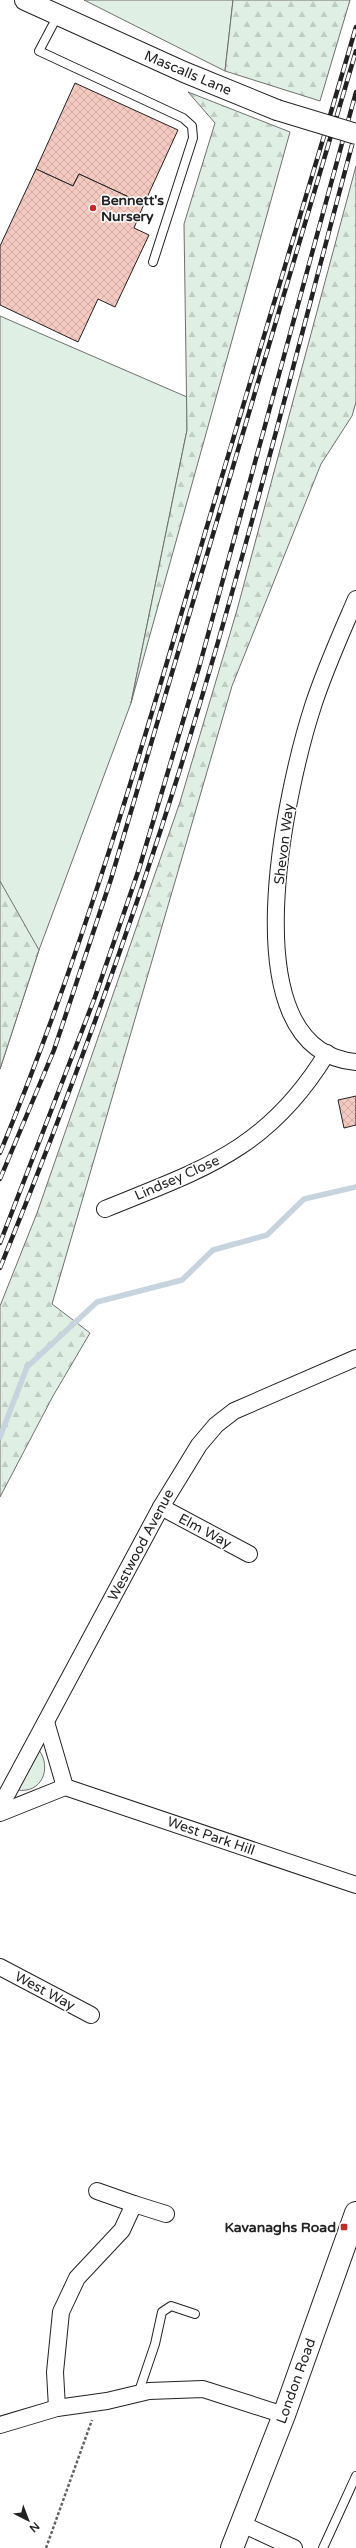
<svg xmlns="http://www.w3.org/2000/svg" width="356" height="2548" viewBox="0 0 356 2548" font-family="'Varela Round',sans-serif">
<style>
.green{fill:#e0efe3;stroke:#6f6f6f}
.forest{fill:url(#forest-firs);stroke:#6f6f6f}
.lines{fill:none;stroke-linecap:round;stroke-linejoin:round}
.stream{stroke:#c7d3dd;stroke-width:5.5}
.building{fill:url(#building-cross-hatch);stroke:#222}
.service-casing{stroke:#222;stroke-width:10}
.minor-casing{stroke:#222;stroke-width:18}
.tertiary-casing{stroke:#222;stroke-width:22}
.primary-casing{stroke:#222;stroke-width:24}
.path{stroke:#646464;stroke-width:2.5;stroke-dasharray:3 2;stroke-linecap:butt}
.service{stroke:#fff;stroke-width:8}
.minor{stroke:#fff;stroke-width:16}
.tertiary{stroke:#fff;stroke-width:20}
.primary{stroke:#fff;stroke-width:22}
.rail-casing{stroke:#222;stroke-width:4.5}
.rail{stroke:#fff;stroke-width:3;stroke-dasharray:9;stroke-linecap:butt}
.tertiary-bridge-casing{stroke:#222;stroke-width:22;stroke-linecap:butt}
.tertiary-bridge{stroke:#fff;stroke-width:20}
.poi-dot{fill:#c62828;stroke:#fff;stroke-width:1.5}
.labels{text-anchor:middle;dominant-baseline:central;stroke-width:3;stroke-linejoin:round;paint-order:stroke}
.street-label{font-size:14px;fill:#222;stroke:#fff}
.poi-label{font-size:14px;font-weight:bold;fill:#222;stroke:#fff;text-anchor:start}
</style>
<defs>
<pattern id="forest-firs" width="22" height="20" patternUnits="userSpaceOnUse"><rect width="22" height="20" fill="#e0efe3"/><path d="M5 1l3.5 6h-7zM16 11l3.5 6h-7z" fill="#c0cdc2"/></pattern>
<pattern id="building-cross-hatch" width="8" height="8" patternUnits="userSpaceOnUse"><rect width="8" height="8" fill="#f3c9c0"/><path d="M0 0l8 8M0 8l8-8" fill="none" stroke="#d0aca5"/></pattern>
</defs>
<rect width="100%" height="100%" fill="#fff"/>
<g class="green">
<polygon points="84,0 233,0 225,71"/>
<polygon points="0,316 187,397 187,430 131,703 39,950 0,1069"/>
<path d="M39,1750C52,1768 42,1794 17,1790Z"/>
</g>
<g class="forest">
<polygon points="233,0 350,0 320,101 225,71"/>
<polygon points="188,92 290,132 131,703 187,430 184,224 215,123"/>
<polygon points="356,166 356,402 352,416 321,464 232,686 52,1304 90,1333 53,1396 0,1497 0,1306 37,1213 180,802 237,610"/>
<polygon points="0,881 39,950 0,1069"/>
</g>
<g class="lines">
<polyline class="stream" points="0,1437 27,1367 97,1302 182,1280 213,1250 267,1235 304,1199 356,1187"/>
</g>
<g class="building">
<polygon points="75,83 178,130 144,204 79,174 73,186 36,169"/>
<polygon points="36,169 73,186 79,174 144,204 134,228 149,235 115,307 98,299 78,342 0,305 0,246"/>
<polygon points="356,1096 356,1125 344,1128 338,1100"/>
</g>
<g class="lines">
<g class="service-casing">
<g id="service">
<polyline points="58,15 39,51 183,118 192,126 193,138 153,262"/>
<polyline points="138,2394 155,2344 162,2312 171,2306 195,2314"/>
<polyline points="323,2548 356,2476"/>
</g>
</g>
<g class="minor-casing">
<g id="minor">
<path d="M356,599C341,634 325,669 313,706C288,783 225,1051 356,1062"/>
<path d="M105,1209C203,1169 268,1150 327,1053"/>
<polyline points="161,1507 249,1554"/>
<polyline points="46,1722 65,1787"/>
<polyline points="0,1807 161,1507 199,1445 216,1425 234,1411 356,1358"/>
<polyline points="0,1813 65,1787 356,1885"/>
<polyline points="0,1967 91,2015"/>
<polyline points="97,2191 134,2204"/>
<polyline points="57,2408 55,2372 61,2312 77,2278 122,2230 134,2204 166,2214"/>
<polyline points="0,2425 57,2408 107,2401 149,2391 203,2389 284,2415"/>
<polyline points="242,2524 294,2548"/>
</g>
</g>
<g class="tertiary-casing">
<polyline id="tertiary" points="25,0 184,72 277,110"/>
</g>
<g class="primary-casing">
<polyline id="primary" points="232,2548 284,2415 356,2213"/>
</g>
<polyline class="path" points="46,2548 92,2420"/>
<use href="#service" class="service"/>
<use href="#minor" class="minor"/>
<use href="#tertiary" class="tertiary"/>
<use href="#primary" class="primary"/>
<g class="rail-casing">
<g id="rail">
<path d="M0,1153C83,952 144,742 205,533C255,364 307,196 356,27"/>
<polyline points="0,1179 54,1050 111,879 356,51"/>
<polyline points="0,1243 95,997 139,869 200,664 356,92"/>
<path d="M0,1268C67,1103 128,937 181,766C246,556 299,342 356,130"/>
</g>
</g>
<use href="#rail" class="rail"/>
<g class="tertiary-bridge-casing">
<polyline id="tertiary-bridge" points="277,110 356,134"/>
</g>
<use href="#tertiary-bridge" class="tertiary-bridge"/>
</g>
<g class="poi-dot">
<circle cx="93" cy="208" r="4"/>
<rect x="340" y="2223" width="8" height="8" rx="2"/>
</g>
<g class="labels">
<g class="street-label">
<text transform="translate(188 73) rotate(23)">Mascalls Lane</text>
<text transform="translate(284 844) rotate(-83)">Shevon Way</text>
<text transform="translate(177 1178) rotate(-24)">Lindsey Close</text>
<text transform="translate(205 1531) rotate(28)">Elm Way</text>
<text transform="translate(141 1545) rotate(-62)">Westwood Avenue</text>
<text transform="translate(211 1836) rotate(19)">West Park Hill</text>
<text transform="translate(45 1991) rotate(28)">West Way</text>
<text transform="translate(296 2381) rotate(-70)">London Road</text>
</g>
<g class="poi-label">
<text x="101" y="200">Bennett's<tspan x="101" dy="16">Nursery</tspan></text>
<text x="336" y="2227" text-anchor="end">Kavanaghs Road</text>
</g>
</g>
<g transform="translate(28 2520) rotate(138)" stroke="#ffffff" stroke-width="3" paint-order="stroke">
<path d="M0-3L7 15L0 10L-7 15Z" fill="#222222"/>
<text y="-6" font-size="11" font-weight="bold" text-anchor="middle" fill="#222222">N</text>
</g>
</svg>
